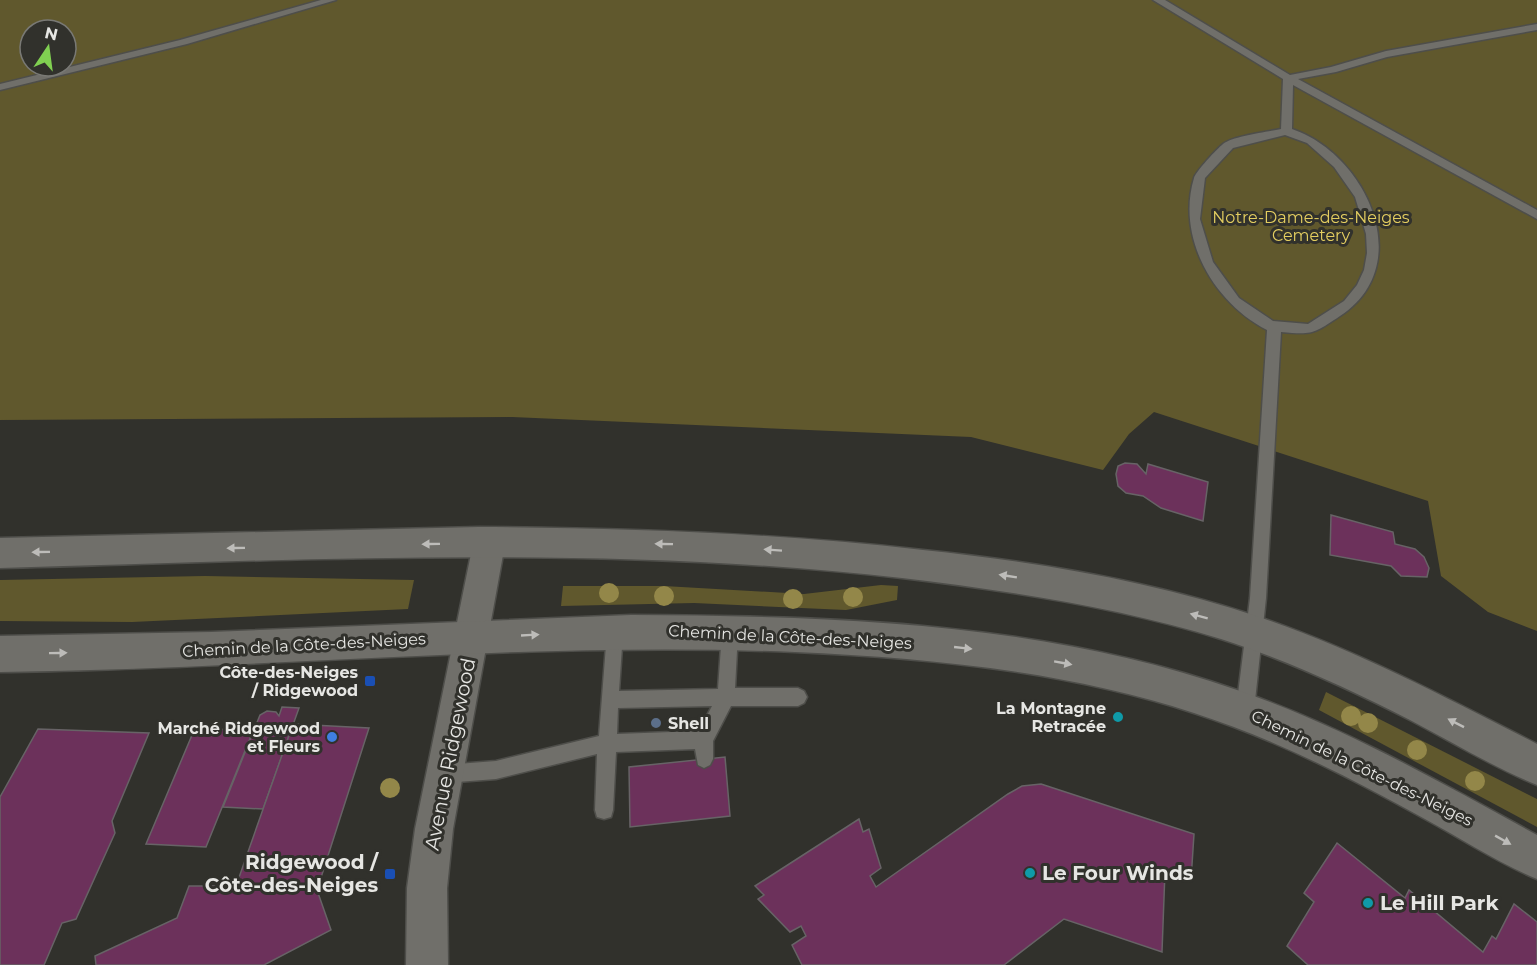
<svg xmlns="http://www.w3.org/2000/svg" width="1537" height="965" viewBox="0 0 1537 965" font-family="Montserrat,sans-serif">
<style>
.green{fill:#60582d;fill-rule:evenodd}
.building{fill:#6c315b;stroke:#676366;stroke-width:1.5}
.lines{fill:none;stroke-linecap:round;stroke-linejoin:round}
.service-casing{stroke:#4e4e4a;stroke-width:3}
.minor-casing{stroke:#4e4e4a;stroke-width:3}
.secondary-casing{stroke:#4e4e4a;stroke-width:3}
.service{fill:#706f6a;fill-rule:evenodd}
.minor{fill:#706f6a;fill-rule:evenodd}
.secondary{fill:#706f6a;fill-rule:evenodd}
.tree{fill:#938749}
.oneway{fill:#bdbcb9}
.transit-dot{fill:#1a4fb4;stroke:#31312c;stroke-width:2}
.culture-dot{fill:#0f9aa8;stroke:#31312c;stroke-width:2}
.service-dot{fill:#5c6f8a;stroke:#31312c;stroke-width:2}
.shop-dot{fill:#3f7fe0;stroke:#31312c;stroke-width:2}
.labels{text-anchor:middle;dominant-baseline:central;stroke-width:6;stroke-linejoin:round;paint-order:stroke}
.park-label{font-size:16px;fill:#e4ce60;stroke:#31312c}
.street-label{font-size:16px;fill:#e6e6e3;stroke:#31312c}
.poi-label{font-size:16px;font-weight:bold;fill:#e6e6e3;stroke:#31312c;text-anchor:end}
.near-street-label{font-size:20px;fill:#e6e6e3;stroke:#31312c}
.near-poi-label{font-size:20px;font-weight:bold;fill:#e6e6e3;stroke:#31312c;text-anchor:start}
</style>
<rect width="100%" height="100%" fill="#31312c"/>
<g class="green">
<path d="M0,0H1537V631L1488,612L1441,576L1428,501L1154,412L1129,434L1103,470L971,437L512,417L0,420ZM30,30H66V66H30Z"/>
<polygon points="205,576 414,580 408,609 132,622 0,621 0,580"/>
<polygon points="881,585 898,586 897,600 846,610 694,603 561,606 563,586 664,586 804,594"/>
<polygon points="1326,692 1537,799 1537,827 1319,710"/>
</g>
<g class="building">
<polygon points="1125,463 1137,464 1146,474 1148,464 1208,482 1203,521 1161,508 1143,496 1126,493 1118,486 1116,474 1118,466"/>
<polygon points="1331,515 1393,532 1395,544 1415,549 1424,557 1429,568 1427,577 1401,576 1391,566 1330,555"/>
<polygon points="282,707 299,708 263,809 223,807 260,715 267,711 276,712 279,716"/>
<polygon points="293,724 369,728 317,890 331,930 264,965 96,965 95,956 177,918 189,886 236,886"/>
<polygon points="195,728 253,731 206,847 146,844"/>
<polygon points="38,729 149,733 112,821 115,833 76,919 62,923 44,965 0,965 0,797"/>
<polygon points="725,757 730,816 630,827 629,767"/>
<polygon points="1041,784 1194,834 1191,880 1165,871 1162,952 1064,919 1004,965 802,965 792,945 806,936 801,926 790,932 758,899 764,895 755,886 859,819 863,832 869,829 881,868 870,876 876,887 1008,794 1022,786"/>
<polygon points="1337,843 1405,898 1409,890 1483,952 1492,936 1496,939 1514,904 1537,922 1537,965 1308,965 1287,946 1314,902 1304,893"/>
</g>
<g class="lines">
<g class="service-casing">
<g id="service">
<polygon points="321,0 336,0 187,44 0,90 0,84 180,40"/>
<path d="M1153,0H1165L1290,75L1331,67L1386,51L1537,24V30L1387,57L1336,72L1298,79L1537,210V219L1293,85L1292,129C1366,154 1418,265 1340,316C1313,334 1313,335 1281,332L1266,598L1254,710L1251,716L1245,719L1239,716L1236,710L1250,598L1267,330C1214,303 1176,238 1194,178C1196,171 1217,149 1223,144C1233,136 1267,132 1281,129L1283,79ZM1285,135L1307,143L1334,167L1355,197L1366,234L1367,253L1364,270L1357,285L1344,301L1308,324L1273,321L1239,298L1213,262L1200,219L1205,178L1233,148Z"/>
<path d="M615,624L621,626L623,632L619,691L718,689L722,632L724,626L730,624L736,626L738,632L735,688H798L804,691L807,697L804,703L798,706H731L713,741V759L710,765L704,768L698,765L695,749L616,752L613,810L611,817L604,819L597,817L595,810L597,754L496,779L444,783L438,780L435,774L438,768L444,765L496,761L599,736L607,632L609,626ZM712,706L699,731L617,734L618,708Z"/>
</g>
</g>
<g class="minor-casing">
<polygon id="minor" points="489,530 500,534 505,544 453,829 447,888 448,965 406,965 407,888 415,829 473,544 478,534"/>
</g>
<g class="secondary-casing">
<g id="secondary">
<path d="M479,527C628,528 775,533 923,550C1038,562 1153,581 1262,618C1358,651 1447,698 1537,744V785C1493,767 1452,742 1410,720C1349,689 1287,660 1221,639C1118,607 1010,591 902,578C603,544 301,560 0,568V538Z"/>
<path d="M631,615C835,616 1043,622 1237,690C1342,726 1440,782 1537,835V879C1498,863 1462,839 1425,819C1351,778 1275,739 1194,713C1066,671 929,658 795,652C530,641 265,669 0,672V636L211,632Z"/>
</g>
</g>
<use href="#service" class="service"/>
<use href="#minor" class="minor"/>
<use href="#secondary" class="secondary"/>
</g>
<g class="tree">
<circle cx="609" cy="593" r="10"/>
<circle cx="664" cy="596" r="10"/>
<circle cx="853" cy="597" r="10"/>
<circle cx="793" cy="599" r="10"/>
<circle cx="1351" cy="716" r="10"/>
<circle cx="1368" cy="723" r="10"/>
<circle cx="1417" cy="750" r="10"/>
<circle cx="1475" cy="781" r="10"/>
<circle cx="390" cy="788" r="10"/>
</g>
<defs><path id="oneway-solid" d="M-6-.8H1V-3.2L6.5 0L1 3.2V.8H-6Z" transform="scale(1.5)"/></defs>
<g class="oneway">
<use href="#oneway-solid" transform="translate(431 544) rotate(179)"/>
<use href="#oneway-solid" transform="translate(664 544) rotate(-179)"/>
<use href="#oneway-solid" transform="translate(236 548) rotate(179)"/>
<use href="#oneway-solid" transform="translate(773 550) rotate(-176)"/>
<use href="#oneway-solid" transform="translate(41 552) rotate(179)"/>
<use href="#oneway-solid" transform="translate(1008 576) rotate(-171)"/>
<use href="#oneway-solid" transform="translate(1199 616) rotate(-165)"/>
<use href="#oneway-solid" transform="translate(530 635) rotate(-3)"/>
<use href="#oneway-solid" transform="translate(963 648) rotate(6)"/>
<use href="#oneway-solid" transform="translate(58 653) rotate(-1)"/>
<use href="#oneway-solid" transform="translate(1063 663) rotate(10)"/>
<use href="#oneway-solid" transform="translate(1456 723) rotate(-153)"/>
<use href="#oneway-solid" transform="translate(1503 840) rotate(29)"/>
</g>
<g class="transit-dot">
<rect x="364" y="675" width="12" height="12" rx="3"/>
<rect x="384" y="868" width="12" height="12" rx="3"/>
</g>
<g class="culture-dot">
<circle cx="1118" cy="717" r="6"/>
<circle cx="1030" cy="873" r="6"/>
<circle cx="1368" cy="903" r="6"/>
</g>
<circle class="service-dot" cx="656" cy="723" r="6"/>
<circle class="shop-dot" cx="332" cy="737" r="6"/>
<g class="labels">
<g class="park-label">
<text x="1311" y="217">Notre-Dame-des-Neiges<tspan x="1311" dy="18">Cemetery</tspan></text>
</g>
<g class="street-label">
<text transform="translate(790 637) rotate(3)">Chemin de la Côte-des-Neiges</text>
<text transform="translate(304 645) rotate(-3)">Chemin de la Côte-des-Neiges</text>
<text transform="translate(1362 768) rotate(26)">Chemin de la Côte-des-Neiges</text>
</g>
<g class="poi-label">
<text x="358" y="672">Côte-des-Neiges<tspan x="358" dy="18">/ Ridgewood</tspan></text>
<text x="1106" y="708">La Montagne<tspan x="1106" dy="18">Retracée</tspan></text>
<text x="668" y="723" text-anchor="start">Shell</text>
<text x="320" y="728">Marché Ridgewood<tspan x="320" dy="18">et Fleurs</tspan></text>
</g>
<g class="near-street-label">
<text transform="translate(450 754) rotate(-79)">Avenue Ridgewood</text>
</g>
<g class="near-poi-label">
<text x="378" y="862" text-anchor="end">Ridgewood /<tspan x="378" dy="23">Côte-des-Neiges</tspan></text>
<text x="1042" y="873">Le Four Winds</text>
<text x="1380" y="903">Le Hill Park</text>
</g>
</g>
<g transform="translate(48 48) rotate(13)"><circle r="28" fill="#31312c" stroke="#797975" stroke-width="1.5"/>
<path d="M0-4.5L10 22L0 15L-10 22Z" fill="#80d051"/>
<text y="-9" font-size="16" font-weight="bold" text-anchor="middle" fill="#e6e6e3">N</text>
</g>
</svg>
